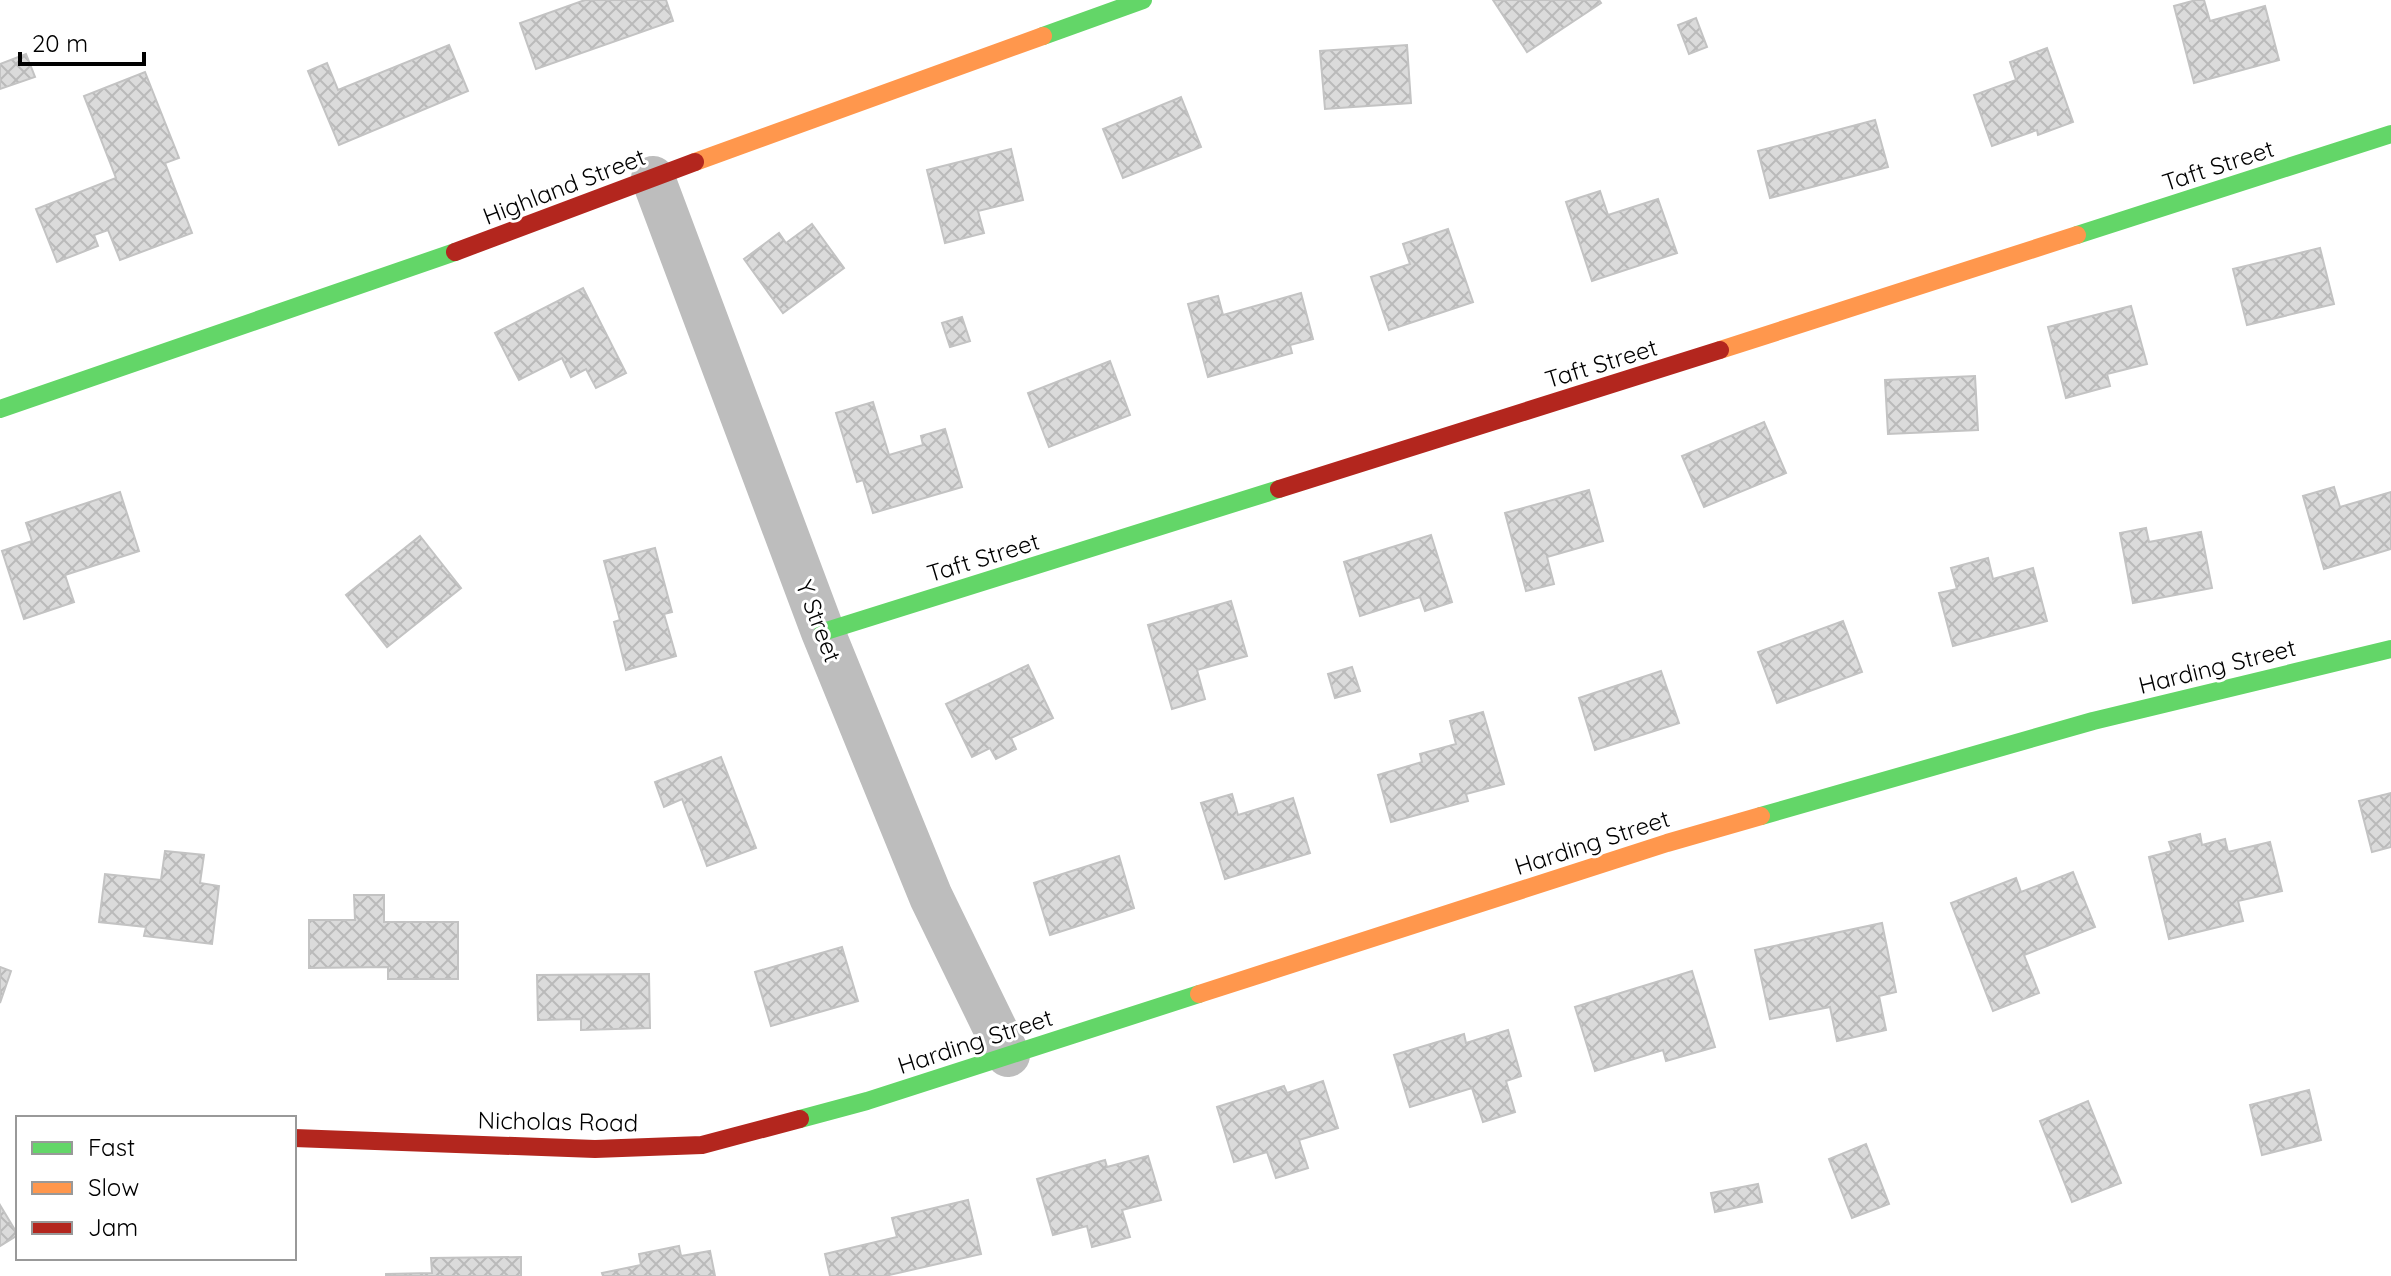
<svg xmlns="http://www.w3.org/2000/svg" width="2391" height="1276" viewBox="0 0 2391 1276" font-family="Quicksand,sans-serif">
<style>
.building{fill:url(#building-cross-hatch);stroke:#c3c3c3;stroke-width:2}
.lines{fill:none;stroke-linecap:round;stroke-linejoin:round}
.street{stroke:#bdbdbd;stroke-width:44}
.fast{stroke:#63d668;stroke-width:18}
.slow{stroke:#ff974d;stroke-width:18}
.jam{stroke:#b3261e;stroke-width:18}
.labels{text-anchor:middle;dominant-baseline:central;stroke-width:6;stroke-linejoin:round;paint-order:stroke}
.street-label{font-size:24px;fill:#000;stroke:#fff}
</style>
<defs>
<pattern id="building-cross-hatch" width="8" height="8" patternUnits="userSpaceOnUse" patternTransform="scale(2)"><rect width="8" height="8" fill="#dbdbdb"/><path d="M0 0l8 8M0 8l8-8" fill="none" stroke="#bababa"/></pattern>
</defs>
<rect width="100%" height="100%" fill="#fff"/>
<g class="building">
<polygon points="585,0 666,0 673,21 536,69 520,23"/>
<polygon points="1493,0 1599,0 1601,3 1527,52"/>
<polygon points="2196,0 2204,0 2210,21 2265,6 2279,60 2194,83 2174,6"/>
<polygon points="1696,18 1707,47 1689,54 1678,25"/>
<polygon points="449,45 468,91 339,145 308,71 327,63 338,90"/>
<polygon points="1407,45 1411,103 1325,109 1320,51"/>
<polygon points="2047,48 2073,122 2038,135 2037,130 1992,146 1974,95 2016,80 2010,62"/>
<polygon points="26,54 35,77 0,89 0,64"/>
<polygon points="145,72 179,158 165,163 192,233 120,260 108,230 94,235 98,246 57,262 36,209 116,178 84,96"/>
<polygon points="1181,97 1201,147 1123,178 1103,129"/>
<polygon points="1875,120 1888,167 1770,198 1758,151"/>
<polygon points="1011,149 1023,200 978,211 984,233 945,243 927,170"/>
<polygon points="1600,191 1608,215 1658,199 1677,253 1592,281 1566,202"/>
<polygon points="812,224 844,268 783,313 744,259 779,233 786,243"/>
<polygon points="1448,229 1473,302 1389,330 1371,277 1410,264 1403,244"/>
<polygon points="2320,248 2334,304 2247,325 2233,269"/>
<polygon points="583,288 626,373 596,388 586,369 571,377 562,358 519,380 495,333"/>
<polygon points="1301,293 1313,339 1290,345 1292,353 1208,377 1188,304 1218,296 1223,315"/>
<polygon points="2131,306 2147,364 2107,374 2110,386 2066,398 2048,327"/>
<polygon points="962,317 970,341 950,347 942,323"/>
<polygon points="1110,361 1130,415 1049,447 1028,393"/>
<polygon points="1975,376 1978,430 1888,434 1885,380"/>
<polygon points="873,402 889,455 923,445 921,436 945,429 962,487 873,513 863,480 857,482 836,413"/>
<polygon points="1764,422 1786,473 1704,507 1682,456"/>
<polygon points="2334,487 2340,507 2391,492 2391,549 2324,569 2303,496"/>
<polygon points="1589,490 1603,541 1547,557 1554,584 1526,591 1505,513"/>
<polygon points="120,492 139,551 65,575 74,602 24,619 2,551 32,541 26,523"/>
<polygon points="2146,528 2149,542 2201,532 2212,588 2133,603 2120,533"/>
<polygon points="1431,535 1452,602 1425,611 1420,597 1360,616 1344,562"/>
<polygon points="420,536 461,588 387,647 346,595"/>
<polygon points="655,548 672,612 664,614 676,656 626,670 614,622 620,620 604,561"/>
<polygon points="1988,558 1993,579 2033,568 2047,621 1953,646 1939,593 1957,589 1951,568"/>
<polygon points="1231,601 1247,656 1197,670 1205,699 1172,709 1148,625"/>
<polygon points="1843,621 1862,672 1777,703 1758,652"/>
<polygon points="1028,665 1053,718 1011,738 1016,749 996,759 990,748 972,757 946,704"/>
<polygon points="1352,667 1360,691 1335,698 1328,674"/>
<polygon points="1661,671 1679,723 1595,750 1579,698"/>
<polygon points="1483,712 1504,784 1466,794 1468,801 1391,822 1378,775 1422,762 1420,754 1456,744 1450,721"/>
<polygon points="721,757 756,848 707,866 682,799 664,807 655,782"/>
<polygon points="2391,793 2391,847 2372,852 2359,801"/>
<polygon points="1232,794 1238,815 1293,798 1310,853 1225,879 1201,803"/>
<polygon points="2200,834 2202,845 2225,839 2228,852 2270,842 2282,891 2238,901 2243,921 2169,939 2149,857 2172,851 2169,842"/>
<polygon points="165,851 204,855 200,883 219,886 212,944 144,936 146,927 99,922 105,874 161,880"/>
<polygon points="1119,856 1134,908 1050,935 1034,883"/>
<polygon points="2073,872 2095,927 2024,955 2039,993 1993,1011 1951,903 2016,878 2021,892"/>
<polygon points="354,895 384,895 384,922 458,922 458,979 388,979 388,967 309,968 309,920 355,920"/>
<polygon points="1882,923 1896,992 1879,996 1886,1030 1837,1041 1830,1007 1770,1019 1755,950"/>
<polygon points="842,947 858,1001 771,1026 755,972"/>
<polygon points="0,967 11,971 0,1003"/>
<polygon points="1692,971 1715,1047 1666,1061 1663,1050 1595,1071 1575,1007"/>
<polygon points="649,974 650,1028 581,1030 581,1019 538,1020 537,975"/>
<polygon points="1508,1030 1521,1076 1506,1081 1515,1112 1483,1122 1472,1088 1410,1107 1394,1055 1464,1034 1466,1043"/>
<polygon points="1323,1081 1338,1128 1299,1140 1308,1168 1276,1178 1267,1152 1234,1162 1217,1107 1284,1086 1287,1093"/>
<polygon points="2309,1090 2321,1140 2262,1155 2250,1105"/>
<polygon points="2088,1101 2121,1183 2072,1202 2040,1121"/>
<polygon points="1866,1144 1889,1204 1852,1218 1829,1159"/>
<polygon points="1148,1156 1161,1200 1122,1210 1130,1237 1092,1247 1087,1226 1053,1235 1037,1179 1105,1160 1107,1167"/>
<polygon points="1758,1184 1762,1202 1715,1212 1711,1193"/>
<polygon points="968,1200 981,1254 885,1276 830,1276 825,1254 897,1237 892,1218"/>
<polygon points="0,1205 18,1235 0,1246"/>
<polygon points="679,1246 681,1256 710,1251 715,1276 603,1276 602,1273 641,1265 639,1254"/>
<polygon points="521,1257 521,1276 386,1276 386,1274 432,1273 431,1258"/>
</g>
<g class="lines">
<polyline class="street" points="653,178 823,632 931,897 1008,1055"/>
<g class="fast">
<polyline points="1043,36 1143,0"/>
<polyline points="2077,235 2391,134"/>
<polyline points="0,409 455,252"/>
<polyline points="823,632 1279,489"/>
<polyline points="1761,816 2093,721 2391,649"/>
<polyline points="800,1119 867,1101 1199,994"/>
</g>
<g class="slow">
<polyline points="695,162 1043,36"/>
<polyline points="1720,350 2077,235"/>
<polyline points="1199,994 1667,843 1761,816"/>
</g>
<g class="jam">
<polyline points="455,252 695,162"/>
<polyline points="1279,489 1720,350"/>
<polyline points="294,1138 595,1149 702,1145 800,1119"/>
</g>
</g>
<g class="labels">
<g class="street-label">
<text transform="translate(2218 165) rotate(-18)">Taft Street</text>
<text transform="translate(564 186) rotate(-21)">Highland Street</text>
<text transform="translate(1601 363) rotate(-17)">Taft Street</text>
<text transform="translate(983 557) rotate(-17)">Taft Street</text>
<text transform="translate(819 621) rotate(69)">Y Street</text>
<text transform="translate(2217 666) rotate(-14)">Harding Street</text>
<text transform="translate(1592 842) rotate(-18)">Harding Street</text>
<text transform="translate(975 1041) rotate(-18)">Harding Street</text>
<text transform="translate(558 1121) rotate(1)">Nicholas Road</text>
</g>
</g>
<rect x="16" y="1116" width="280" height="144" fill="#ffffff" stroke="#999999" stroke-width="2"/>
<rect x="32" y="1142" width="40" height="12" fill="#63d668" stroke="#999999" stroke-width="2"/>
<text x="88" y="1156" font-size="24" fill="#000000">Fast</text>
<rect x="32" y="1182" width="40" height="12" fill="#ff974d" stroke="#999999" stroke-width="2"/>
<text x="88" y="1196" font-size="24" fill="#000000">Slow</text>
<rect x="32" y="1222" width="40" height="12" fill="#b3261e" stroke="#999999" stroke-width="2"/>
<text x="88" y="1236" font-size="24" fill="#000000">Jam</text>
<path d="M20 52v12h124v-12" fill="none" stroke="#000000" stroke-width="4"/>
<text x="32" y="52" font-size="24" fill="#000000" stroke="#ffffff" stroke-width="6" paint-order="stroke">20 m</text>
</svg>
